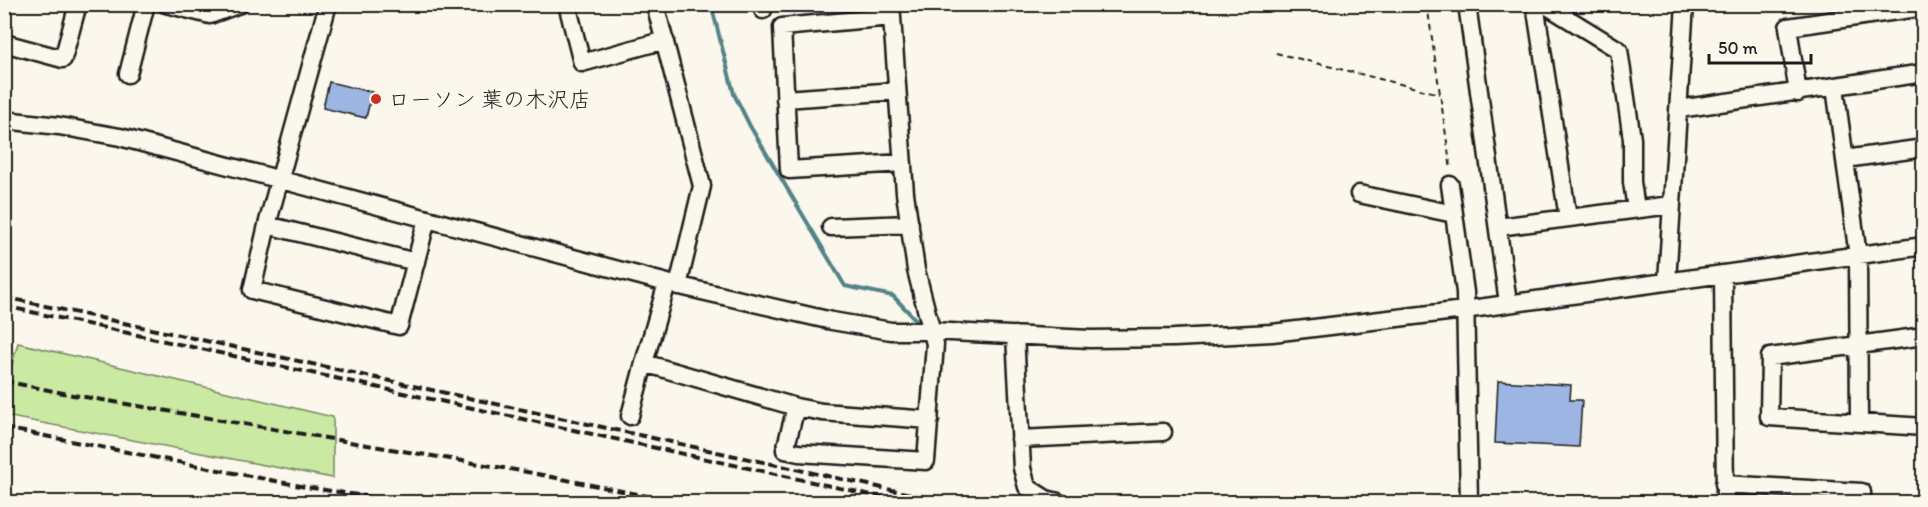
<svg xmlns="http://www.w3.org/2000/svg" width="1928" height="507" font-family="Itim,'Klee One',sans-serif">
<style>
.green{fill:#cae9a2;stroke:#73825f;stroke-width:1.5}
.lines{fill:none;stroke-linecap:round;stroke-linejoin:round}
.stream{stroke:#528387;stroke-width:4}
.building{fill:#9cb5e2;stroke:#1c1c1c;stroke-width:1.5}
.minor-casing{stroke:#1c1c1c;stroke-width:21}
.path{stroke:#1c1c1c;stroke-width:2;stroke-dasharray:6 4.5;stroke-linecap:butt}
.minor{stroke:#fbf7ec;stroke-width:16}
.rail{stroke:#1c1c1c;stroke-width:4;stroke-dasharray:9 4.5;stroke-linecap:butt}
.poi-dot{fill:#c8321e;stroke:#fbf7ec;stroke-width:2}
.labels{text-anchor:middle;stroke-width:4.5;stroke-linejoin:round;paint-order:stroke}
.poi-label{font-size:22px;fill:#1c1c1c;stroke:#fbf7ec;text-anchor:start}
</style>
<rect width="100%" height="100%" fill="#fbf7ec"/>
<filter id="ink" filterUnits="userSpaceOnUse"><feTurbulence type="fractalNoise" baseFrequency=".0167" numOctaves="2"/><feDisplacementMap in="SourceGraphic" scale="12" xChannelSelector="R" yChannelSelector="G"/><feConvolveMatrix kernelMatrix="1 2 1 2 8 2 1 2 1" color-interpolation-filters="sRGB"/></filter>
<g filter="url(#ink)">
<path class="green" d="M18,343L333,417V478L5,416V389Z"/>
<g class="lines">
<path class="stream" d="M711,4L734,94L750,126L845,286L893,296L918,322"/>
</g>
<path class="building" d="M329,82L372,92L366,118L323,108Z
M1498,381L1571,385L1570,400H1582L1579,447L1495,443Z"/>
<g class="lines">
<defs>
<path id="minor" d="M166,4L210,15L240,4
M328,4L267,225L252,290L399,326L427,219
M567,4L582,63L665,40
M655,4L702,186L678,286
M762,4L763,10
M1467,4L1508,303
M1535,4L1568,218
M1544,4L1619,50L1632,139V182L1636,209
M892,17L782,27L789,170L903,163
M4,43L63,59L78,4
M128,74L146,4
M1835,87L1858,256L1859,423
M1798,93L1788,27L1924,7
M785,99L897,91
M1679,109L1924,73
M4,120L59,126L120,137L667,283L832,321L891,331H931L1090,339L1174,338L1272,333L1464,310L1924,246
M1845,159L1924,148
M1450,185L1465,292L1469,502
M1359,194L1454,214
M267,225L416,262
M831,227L910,224
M1498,227L1671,205
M1723,275L1725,502
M1667,281L1685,4
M667,283L644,363L796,407L822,412L930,420
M1015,335L1022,468L1027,487L1046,499L1058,502
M1924,336L1770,357L1769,417L1924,427
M796,407L785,450L799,453L926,461L935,344L916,270L905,193L891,4
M630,416L644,363
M1020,439L1163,432
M1724,484L1862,492V502"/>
</defs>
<use href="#minor" class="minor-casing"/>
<path class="path" d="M1427,4L1451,170
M1276,53L1440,94"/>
<use href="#minor" class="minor"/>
<path class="rail" d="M4,297L947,502
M4,306L904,502
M4,381L73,395L527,472L677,502
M4,428L306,487L402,502"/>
</g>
</g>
<circle class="poi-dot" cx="376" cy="99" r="6"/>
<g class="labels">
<g class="poi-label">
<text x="388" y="107">ローソン 葉の木沢店</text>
</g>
</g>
<rect width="1928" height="507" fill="none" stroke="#fbf7ec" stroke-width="24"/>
<rect x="12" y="12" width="1904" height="483" fill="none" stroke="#1c1c1c" stroke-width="2" filter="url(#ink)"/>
<path d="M1709 54v9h102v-9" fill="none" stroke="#1c1c1c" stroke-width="3"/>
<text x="1718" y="54" font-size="18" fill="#1c1c1c" stroke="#fbf7ec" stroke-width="4.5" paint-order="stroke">50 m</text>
</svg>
